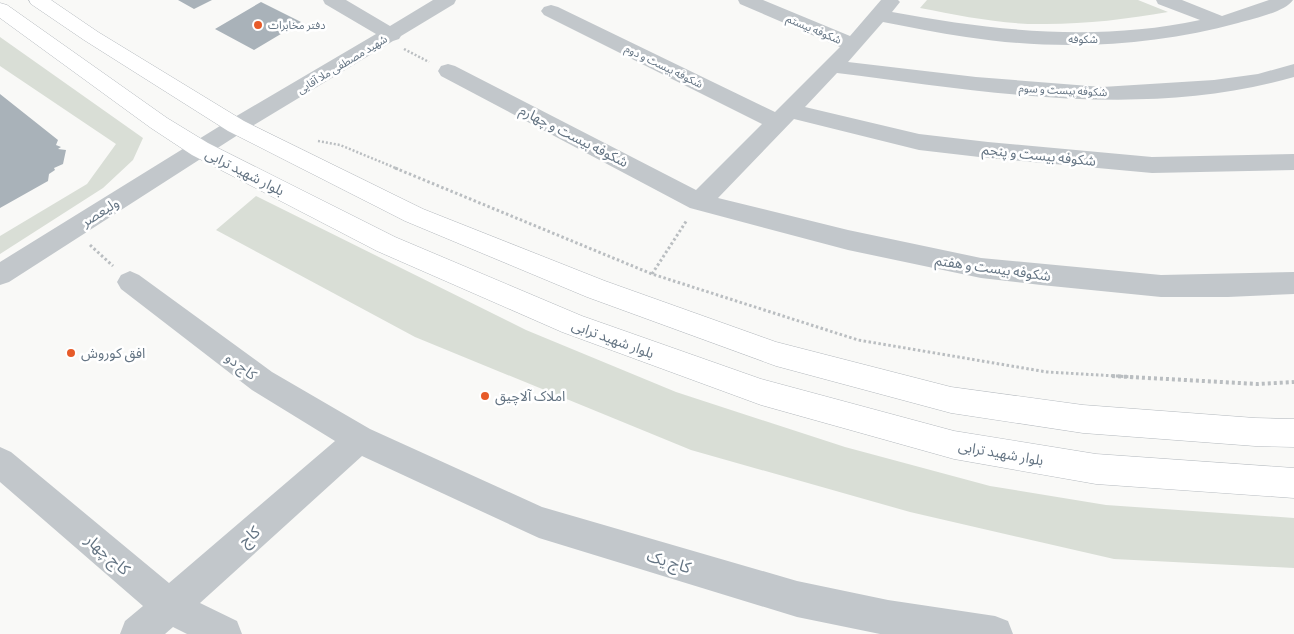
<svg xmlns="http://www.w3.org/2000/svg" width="1294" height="634" font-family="'Source Sans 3','Noto Sans Arabic',sans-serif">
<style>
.green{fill:#d9ded6}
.building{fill:#a9b2b9}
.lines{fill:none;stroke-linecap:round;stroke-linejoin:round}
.major-casing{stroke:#b4b9be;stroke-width:1}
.path-far2{stroke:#babec1;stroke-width:2.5;stroke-dasharray:2 2;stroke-linecap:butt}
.path-far1{stroke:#babec1;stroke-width:3;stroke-dasharray:2.5 2.5;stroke-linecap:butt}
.path{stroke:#babec1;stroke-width:4;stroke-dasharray:3 3;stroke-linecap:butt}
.minor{fill:#c2c7cb;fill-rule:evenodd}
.major{fill:#fff;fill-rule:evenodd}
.poi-dot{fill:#e75b29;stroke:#fff;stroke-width:2}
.labels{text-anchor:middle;stroke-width:5;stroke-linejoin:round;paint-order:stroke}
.far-poi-label{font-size:11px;fill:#647483;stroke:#fff;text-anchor:start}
.far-street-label{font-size:11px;fill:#647483;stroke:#fff}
.street-label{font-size:14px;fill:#647483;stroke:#fff}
.poi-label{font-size:14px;fill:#647483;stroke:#fff;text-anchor:start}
.near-street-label{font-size:16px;fill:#647483;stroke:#fff}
</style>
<rect width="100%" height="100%" fill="#f9f9f7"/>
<path class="green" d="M927,0H1138L1168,12C1128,19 1087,24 1046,24C1004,25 962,16 920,8Z
M0,37L143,138L133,160L103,188L0,254V236L87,184L116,144L0,66Z
M256,196L526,330L676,392L845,447L990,486L1106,505L1294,518V568L1114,559L910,512L691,450L415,337L216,230Z"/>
<path class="building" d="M178,0H212L194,9Z
M261,2L301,22L254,50L215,29Z
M0,94L58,140L56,145L61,147L58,149L66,150L63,164L54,168L55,170L49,174L48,181L0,208Z"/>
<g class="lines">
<defs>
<path id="major" d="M29,0H51L98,32L244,121L423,209L605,281L776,342L951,387L1083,405L1255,418L1294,419V447L1255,446L1083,433L951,413L776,366L587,297L405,221L228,131L84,40L31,4Z
M0,3L7,5L167,118L208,143L395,237L582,316L761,379L954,431L1096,454L1294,468V498L1096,484L954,459L761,405L562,332L377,251L192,155L151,128L0,18Z"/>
</defs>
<use href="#major" class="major-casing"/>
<path class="path-far2" d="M404,49L429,62
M318,141L340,145L398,169"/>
<path class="path-far1" d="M395,168L652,274L858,340L1047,372L1134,377
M90,245L113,266
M652,274L687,220"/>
<path class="path" d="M1112,376L1258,384L1294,382"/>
<path class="minor" d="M323,0H346L390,26L433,0H456L454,4L401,36L399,39L393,41L244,131L9,282L0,285V262L228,121L376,34L325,4Z
M738,0H763L850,36L881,0H898L900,2L892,12C994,31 1097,42 1200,20L1158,4L1156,0H1182L1222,16L1269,0H1293C1285,12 1253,19 1238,23C1150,47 1057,51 966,37C938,33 911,27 883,22L848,62L976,77L1102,87L1214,80L1258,74L1294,64V77C1145,120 988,92 837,73L805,107L919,134L988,142L1152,157L1294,154V170L1152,173L988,158L919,150L794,119L718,198L848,230L981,258L1161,275L1294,272V294L1228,297H1161L1041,285L981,278L848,250L690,208L441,76L438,71L441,66L448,64L455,66L696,190L762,124L544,15L541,11L544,7L551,5L558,7L775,112L840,47L740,4Z
M130,271L139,275L272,372L370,429L542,507L797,581L888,600L995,616L1008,621L1013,634H880L797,617L539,538L362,456L200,603L237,621L242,634H187L173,627L165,634H120L125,621L143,606L0,482V447L11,452L169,583L335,441L252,390L121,289L117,282L121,275Z"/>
<use href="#major" class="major"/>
</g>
<g class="poi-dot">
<circle cx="258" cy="25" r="5"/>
<circle cx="71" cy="353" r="5"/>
<circle cx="485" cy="396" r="5"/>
</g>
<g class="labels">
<g class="far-poi-label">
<text x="268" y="29">دفتر مخابرات</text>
</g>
<g class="far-street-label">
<text transform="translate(814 29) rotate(23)" y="4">شکوفه بیستم</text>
<text x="1083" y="43">شکوفه</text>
<text transform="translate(342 64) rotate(-31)" y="4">شهید مصطفی ملا آقایی</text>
<text transform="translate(664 66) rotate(26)" y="4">شکوفه بیست و دوم</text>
<text transform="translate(1063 90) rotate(3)" y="4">شکوفه بیست و سوم</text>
</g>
<g class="street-label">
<text transform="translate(574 136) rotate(27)" y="5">شکوفه بیست و چهارم</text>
<text transform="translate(1039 155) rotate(6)" y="5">شکوفه بیست و پنجم</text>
<text transform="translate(245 172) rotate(27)" y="5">بلوار شهید ترابی</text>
<text transform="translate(100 212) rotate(-32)" y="5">ولیعصر</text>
<text transform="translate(993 268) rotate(8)" y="5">شکوفه بیست و هفتم</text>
<text transform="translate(613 339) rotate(20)" y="5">بلوار شهید ترابی</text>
<text transform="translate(241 366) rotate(37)" y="5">کاج دو</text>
<text transform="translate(1001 453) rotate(10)" y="5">بلوار شهید ترابی</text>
</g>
<g class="poi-label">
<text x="81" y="358">افق کوروش</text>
<text x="495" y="401">املاک آلاچیق</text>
</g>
<g class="near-street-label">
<text transform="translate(249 536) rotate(-41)" y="6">کاج</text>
<text transform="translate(108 554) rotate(41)" y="6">کاج چهار</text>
<text transform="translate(669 561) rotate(17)" y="6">کاج یک</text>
</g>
</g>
</svg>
